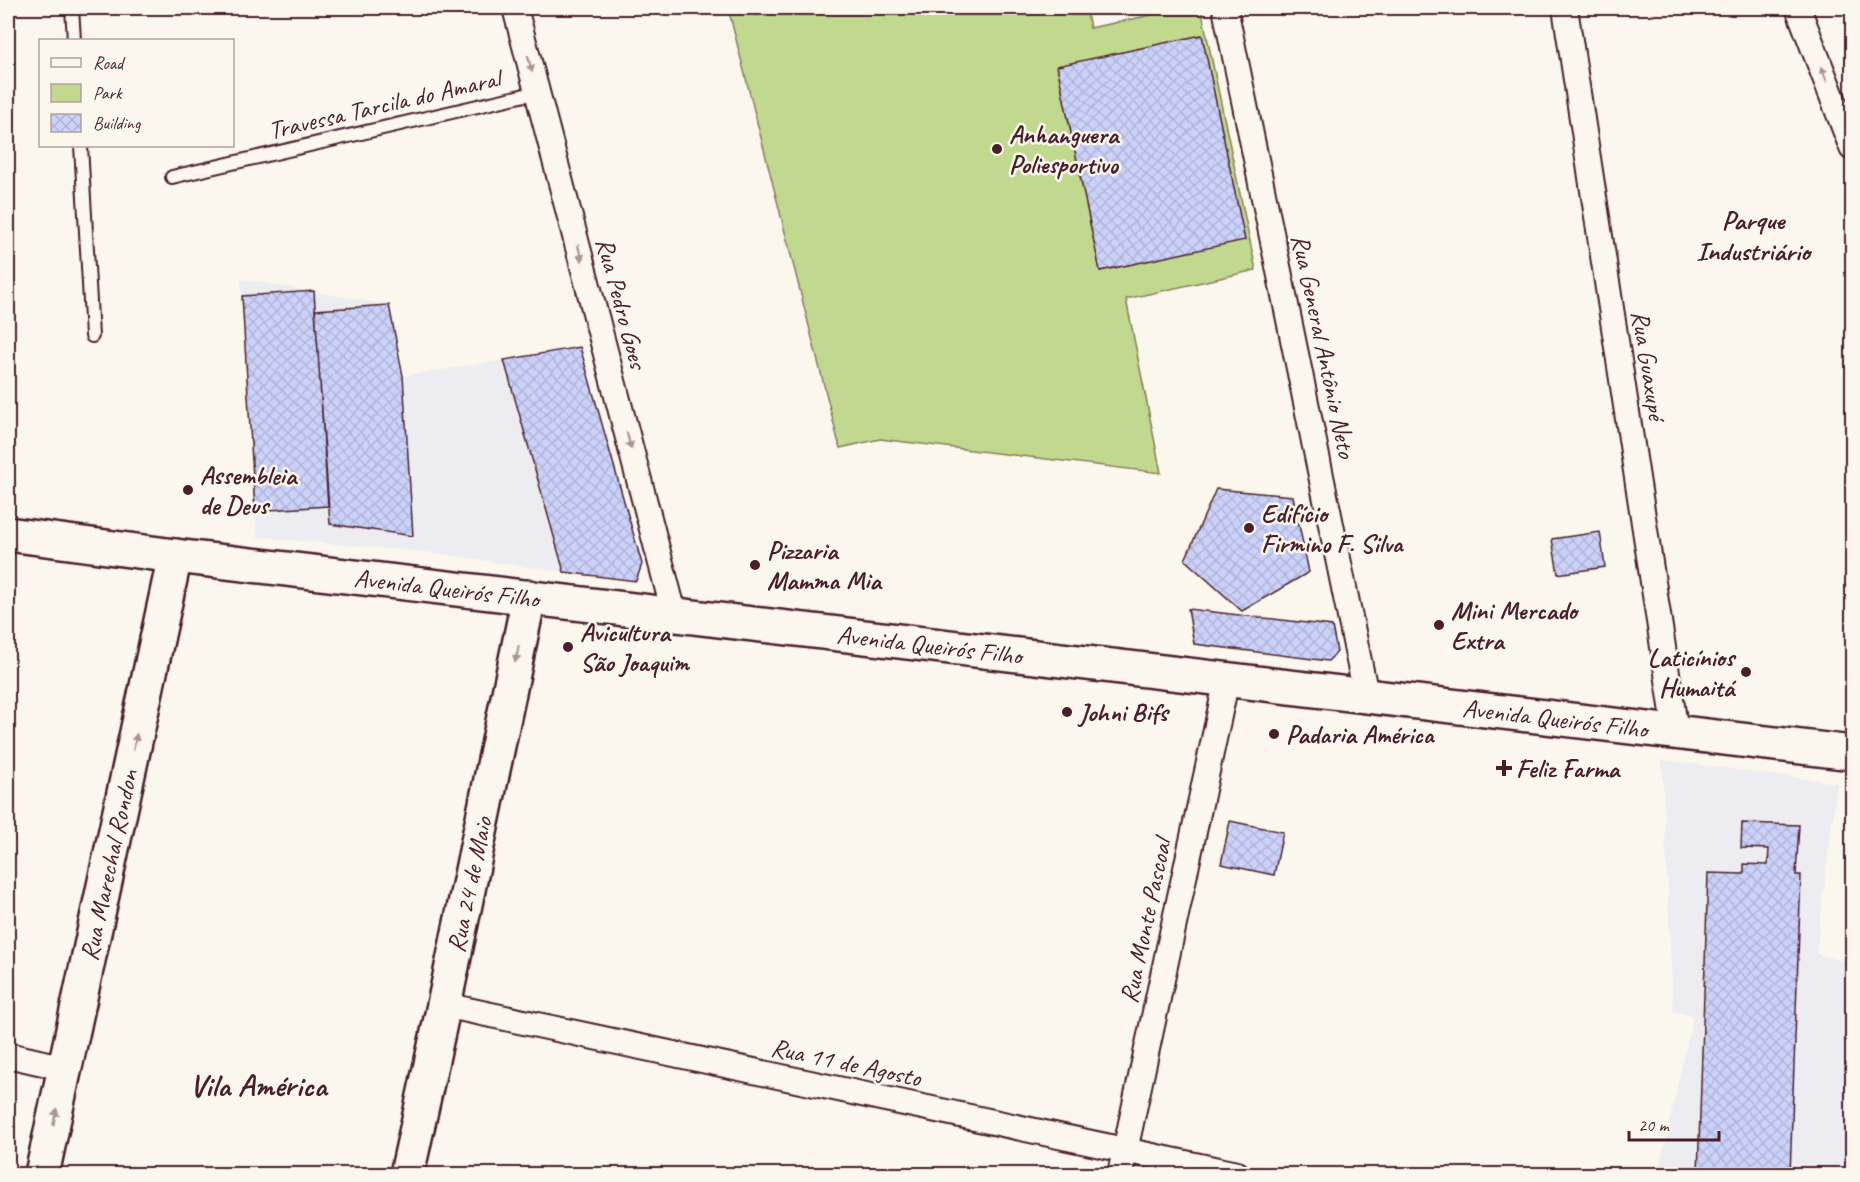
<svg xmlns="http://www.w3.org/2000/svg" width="1860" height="1182" font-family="Caveat,sans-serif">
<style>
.built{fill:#edecf0}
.green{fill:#c1d88f;stroke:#867c5d;stroke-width:1.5}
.building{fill:url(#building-cross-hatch);stroke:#4a1f2b;stroke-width:1.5}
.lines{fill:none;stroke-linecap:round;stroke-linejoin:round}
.lane-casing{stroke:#4a1f2b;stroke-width:16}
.street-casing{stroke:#4a1f2b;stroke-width:28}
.secondary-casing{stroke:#4a1f2b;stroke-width:38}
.lane{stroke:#fbf7ec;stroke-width:12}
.street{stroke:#fbf7ec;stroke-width:24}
.secondary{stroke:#fbf7ec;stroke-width:33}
.oneway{fill:#ab9695}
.poi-dot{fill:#4a1f2b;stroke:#fbf7ec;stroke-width:2}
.labels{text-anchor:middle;stroke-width:5;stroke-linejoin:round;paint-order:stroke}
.street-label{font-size:26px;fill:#4a1f2b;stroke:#fbf7ec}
.poi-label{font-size:26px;font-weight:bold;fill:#4a1f2b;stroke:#fbf7ec;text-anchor:start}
.neighbourhood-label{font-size:27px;font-weight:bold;fill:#4a1f2b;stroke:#fbf7ec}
.district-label{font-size:32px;font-weight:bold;fill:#4a1f2b;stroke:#fbf7ec}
</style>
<defs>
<pattern id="building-cross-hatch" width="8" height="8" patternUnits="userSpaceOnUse" patternTransform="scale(1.5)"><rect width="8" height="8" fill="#cbd2fa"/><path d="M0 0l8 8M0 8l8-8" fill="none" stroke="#b0b4d6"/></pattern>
</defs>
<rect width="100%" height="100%" fill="#fbf7ec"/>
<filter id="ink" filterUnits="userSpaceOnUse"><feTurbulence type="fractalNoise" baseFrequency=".0167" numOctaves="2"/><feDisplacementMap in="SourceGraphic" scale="12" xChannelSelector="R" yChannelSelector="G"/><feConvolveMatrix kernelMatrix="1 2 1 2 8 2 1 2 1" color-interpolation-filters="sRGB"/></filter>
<g filter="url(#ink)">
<path class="built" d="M241,279L389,305L403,376L504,360L564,572L424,552L257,537Z
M1662,760L1837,783L1816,954L1852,963V1174H1658L1693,1016L1673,1011Z"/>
<path class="green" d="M728,8H1086L1090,28L1184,8H1201L1256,270L1126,299L1161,473L880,439L840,448Z"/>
<path class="building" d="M753,8H786L755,15Z
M1202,35L1245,240L1100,271L1057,66Z
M314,291L328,506L255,511L242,296Z
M389,305L403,376L413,536L330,524L315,310Z
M580,347L642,564L636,581L564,572L504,360Z
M1216,489L1293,496L1309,572L1242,611L1185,560Z
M1600,532L1605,567L1558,574L1552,539Z
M1188,609L1332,626L1337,652L1328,661L1194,644Z
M1230,821L1283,832L1274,875L1221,864Z
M1742,823L1799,825L1796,875H1801L1790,1174H1698L1708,873L1744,874V864L1768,865L1769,849L1741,848Z"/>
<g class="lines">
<defs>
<path id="lane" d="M72,8L74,40
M81,146L92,336
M172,177L538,92"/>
<path id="street" d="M515,8L674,613
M1225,8L1366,695
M1565,8L1676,732
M1798,8L1852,148
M444,1005L1237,1174
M8,1055L65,1068
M1120,1174L1227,679"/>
<g id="secondary">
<path id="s1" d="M8,534L175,556L1852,753"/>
<path id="s2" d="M42,1174L175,556"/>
<path id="s3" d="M407,1174L444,1005L529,597"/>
</g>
</defs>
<use href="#lane" class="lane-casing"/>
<use href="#street" class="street-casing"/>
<use href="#secondary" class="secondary-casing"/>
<use href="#lane" class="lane"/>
<use href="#street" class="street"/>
<use href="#secondary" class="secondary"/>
</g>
<defs><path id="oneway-solid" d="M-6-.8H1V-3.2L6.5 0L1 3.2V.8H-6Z" transform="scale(1.5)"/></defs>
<g class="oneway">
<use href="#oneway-solid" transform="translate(530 64) rotate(75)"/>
<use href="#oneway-solid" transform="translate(1824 74) rotate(-111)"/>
<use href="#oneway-solid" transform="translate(580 253) rotate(75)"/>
<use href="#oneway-solid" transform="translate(629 441) rotate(75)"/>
<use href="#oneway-solid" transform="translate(517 654) rotate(102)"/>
<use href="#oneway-solid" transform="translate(135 742) rotate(-78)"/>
<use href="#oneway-solid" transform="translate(55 1117) rotate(-78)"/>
</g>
</g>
<g class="poi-dot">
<circle cx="997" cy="149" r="6"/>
<circle cx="188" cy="490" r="6"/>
<circle cx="1249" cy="528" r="6"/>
<circle cx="755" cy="565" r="6"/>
<circle cx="1439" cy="625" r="6"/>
<circle cx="568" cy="647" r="6"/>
<circle cx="1746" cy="672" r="6"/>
<circle cx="1067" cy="712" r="6"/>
<circle cx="1274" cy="734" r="6"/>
<path d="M1501 759h6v6h6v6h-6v6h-6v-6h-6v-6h6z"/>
</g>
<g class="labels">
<g class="street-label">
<text transform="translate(384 104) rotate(-13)" y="9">Travessa Tarcila do Amaral</text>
<text transform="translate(622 303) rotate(75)" y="9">Rua Pedro Goes</text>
<text transform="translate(1324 346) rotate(78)" y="9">Rua General Antônio Neto</text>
<text transform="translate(1649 365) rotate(81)" y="9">Rua Guaxupé</text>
<text dy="9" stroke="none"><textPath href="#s1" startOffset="442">Avenida Queirós Filho</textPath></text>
<text dy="9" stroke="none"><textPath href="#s1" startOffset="928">Avenida Queirós Filho</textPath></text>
<text dy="9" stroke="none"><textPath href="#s1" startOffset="1558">Avenida Queirós Filho</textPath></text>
<text dy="9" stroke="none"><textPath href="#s2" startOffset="316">Rua Marechal Rondon</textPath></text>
<text dy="9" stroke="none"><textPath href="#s3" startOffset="296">Rua 24 de Maio</textPath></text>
<text transform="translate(1145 921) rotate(-78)" y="9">Rua Monte Pascoal</text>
<text transform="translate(846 1062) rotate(12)" y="9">Rua 11 de Agosto</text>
</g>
<g class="poi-label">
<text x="1009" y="143">Anhanguera<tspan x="1009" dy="30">Poliesportivo</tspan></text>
<text x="200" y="484">Assembleia<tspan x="200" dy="30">de Deus</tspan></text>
<text x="1261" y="522">Edifício<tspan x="1261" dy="30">Firmino F. Silva</tspan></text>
<text x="767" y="559">Pizzaria<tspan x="767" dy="30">Mamma Mia</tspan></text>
<text x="1451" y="619">Mini Mercado<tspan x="1451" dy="30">Extra</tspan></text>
<text x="580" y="641">Avicultura<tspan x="580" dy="30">São Joaquim</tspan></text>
<text x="1734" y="666" text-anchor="end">Laticínios<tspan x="1734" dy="30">Humaitá</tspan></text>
<text x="1079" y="721">Johni Bifs</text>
<text x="1286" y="743">Padaria América</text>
<text x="1516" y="777">Feliz Farma</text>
</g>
<g class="neighbourhood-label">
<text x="1753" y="229">Parque<tspan x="1753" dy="31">Industriário</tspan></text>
</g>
<g class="district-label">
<text x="258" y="1096">Vila América</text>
</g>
</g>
<rect width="1860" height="1182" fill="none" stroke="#fbf7ec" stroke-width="30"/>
<rect x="15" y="15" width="1830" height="1152" fill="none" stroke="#4a1f2b" stroke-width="2" filter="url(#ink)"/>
<rect x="39" y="39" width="195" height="108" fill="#fbf7ec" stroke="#b4a19f" stroke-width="1.5"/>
<rect x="51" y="58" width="30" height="9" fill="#fbf7ec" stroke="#b4a19f" stroke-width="1.5"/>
<text x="93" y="69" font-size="18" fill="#4a1f2b">Road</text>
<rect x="51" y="84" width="30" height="18" fill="#c1d88f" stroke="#b4a19f" stroke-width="1.5"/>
<text x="93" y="99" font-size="18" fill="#4a1f2b">Park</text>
<rect x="51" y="114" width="30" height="18" fill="url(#building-cross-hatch)" stroke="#b4a19f" stroke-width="1.5"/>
<text x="93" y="129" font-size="18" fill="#4a1f2b">Building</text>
<path d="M1629 1131v9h90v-9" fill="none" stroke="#4a1f2b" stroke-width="3"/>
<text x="1638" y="1131" font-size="18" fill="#4a1f2b" stroke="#fbf7ec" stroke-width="4.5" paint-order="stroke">20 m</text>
</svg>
